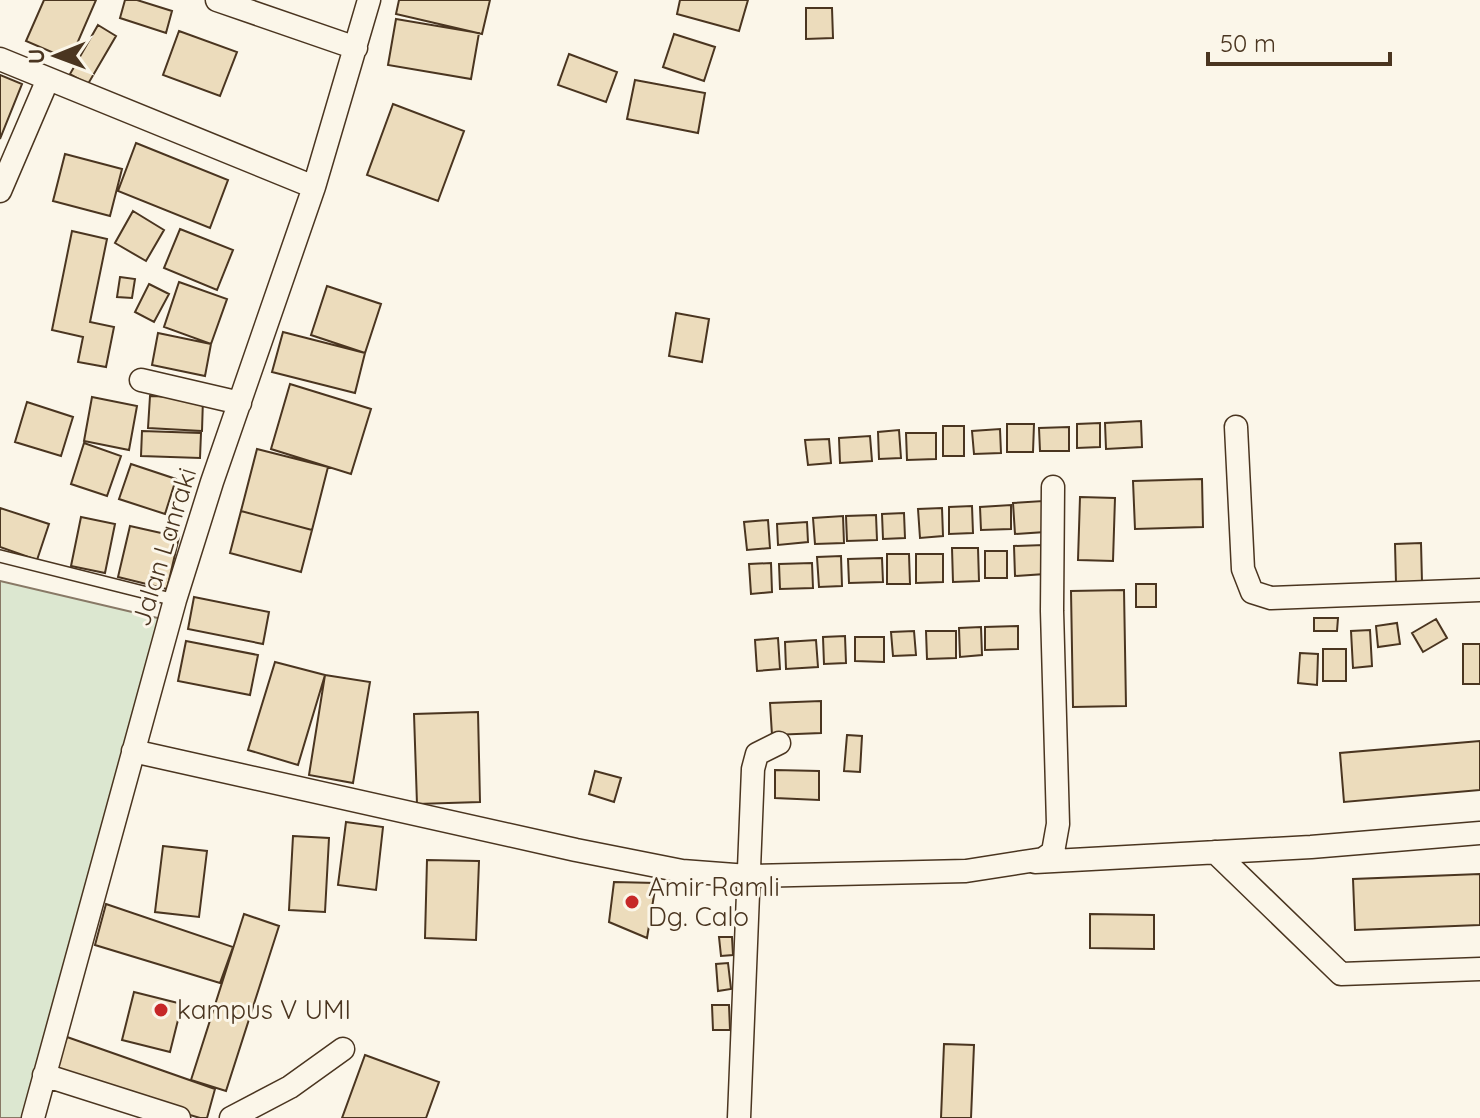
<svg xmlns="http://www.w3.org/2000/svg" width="1480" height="1118" font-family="Quicksand,sans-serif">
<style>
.green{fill:#dce7d0;stroke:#887966;stroke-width:2}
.building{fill:#ecdcbc;stroke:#4a3520;stroke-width:2}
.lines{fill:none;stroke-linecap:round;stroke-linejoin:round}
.service-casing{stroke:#4a3520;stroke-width:14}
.minor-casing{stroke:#4a3520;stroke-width:25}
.service{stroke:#fbf6e9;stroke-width:11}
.minor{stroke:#fbf6e9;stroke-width:22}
.poi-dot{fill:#c62828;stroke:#fbf6e9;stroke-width:3}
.labels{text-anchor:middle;stroke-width:6;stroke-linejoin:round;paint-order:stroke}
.street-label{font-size:26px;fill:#4a3520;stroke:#fbf6e9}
.poi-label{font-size:26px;fill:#4a3520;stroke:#fbf6e9;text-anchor:start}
</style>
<rect width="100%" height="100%" fill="#fbf6e9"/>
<path class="green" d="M0,581L179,623L29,1118H0Z"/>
<path class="building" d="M44,0H96L70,60L26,41Z
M125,0H137L172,11L166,33L120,18Z
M399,0H490L482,34L396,14Z
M680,0H748L739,31L677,14Z
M806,8H832L833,38L806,39Z
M396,19L479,33L471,79L388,65Z
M98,25L116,36L88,84L70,74Z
M179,31L237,52L220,96L163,75Z
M674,34L715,47L704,81L663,67Z
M569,54L617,72L606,102L558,85Z
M0,75L22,84L0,139Z
M635,80L705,93L698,133L627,119Z
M393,104L464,131L438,201L367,175Z
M136,143L228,180L210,228L118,191Z
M65,154L122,169L110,216L53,201Z
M133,211L164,230L146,261L115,243Z
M180,229L233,250L217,290L164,268Z
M72,231L107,239L90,322L114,327L106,367L78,362L83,337L52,330Z
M120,277L135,279L132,298L117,297Z
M179,282L227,299L211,344L164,327Z
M149,284L169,294L154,322L135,312Z
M327,286L381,304L365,353L311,335Z
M676,313L709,319L702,362L669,356Z
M283,332L365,353L355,393L272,372Z
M158,333L211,344L205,376L152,365Z
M290,384L371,409L351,474L271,449Z
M150,396L203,398L202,431L148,428Z
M92,397L137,406L129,450L84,441Z
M27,402L73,417L61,456L15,442Z
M1141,421L1142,447L1106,449L1105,423Z
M1100,423V447L1077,448V424Z
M1007,424H1034L1033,452H1007Z
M943,426H964V456H943Z
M1069,427V451H1040L1039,428Z
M1000,429L1001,453L974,454L972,431Z
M899,430L901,458L879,459L878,432Z
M142,431L201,433L200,458L141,456Z
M906,433H936V459L907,460Z
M870,436L872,461L840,463L839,438Z
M829,439L831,463L808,465L805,440Z
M84,443L121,456L107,496L71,484Z
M257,449L328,467L312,530L241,511Z
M131,464L176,479L165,514L119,499Z
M1202,479L1203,527L1135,529L1133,481Z
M1080,497L1115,498L1113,561L1078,560Z
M1043,501L1045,532L1015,534L1013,503Z
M1011,505V529L981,530L980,507Z
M972,506L973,533L949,534V507Z
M0,508L49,524L37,560L0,547Z
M942,508L943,536L920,538L918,509Z
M241,511L312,530L301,572L230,553Z
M904,513L905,538L883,539L882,514Z
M876,515L877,540L847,541L846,516Z
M843,516L844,543L815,544L813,518Z
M81,517L115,524L105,573L71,566Z
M768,520L770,548L747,550L744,522Z
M807,522L808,542L778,545L777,524Z
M130,526L179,537L167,589L118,577Z
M1421,543L1422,582L1396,583L1395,544Z
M1044,545L1045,574L1015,576L1014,546Z
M952,548H978L979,581L953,582Z
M985,551H1007V578H985Z
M887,554H909L910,584H887Z
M916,554H943V582L916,583Z
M841,556L842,586L819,587L817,557Z
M882,558L883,582L849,583L848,559Z
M771,563L772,592L751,594L749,564Z
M812,563L813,588L780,589L779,564Z
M1136,584H1156V607H1136Z
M1124,590L1126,706L1073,707L1071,591Z
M194,597L269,612L263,644L188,629Z
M1314,618H1338L1337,631H1314Z
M1436,619L1447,638L1423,652L1412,633Z
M1397,623L1400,644L1378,647L1376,626Z
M1018,626V649L985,650V627Z
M981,627L982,655L960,657L959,628Z
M1370,630L1372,666L1353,668L1351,631Z
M914,631L916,655L893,656L891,632Z
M926,631H956V658L927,659Z
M845,636L846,663L824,664L823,637Z
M855,637H884V662L855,661Z
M778,638L780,669L757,671L755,640Z
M816,640L818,667L786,669L785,642Z
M186,641L258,655L250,695L178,681Z
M1463,644H1480V684H1463Z
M1323,649H1346V681H1323Z
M1300,653L1318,654L1317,685L1298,683Z
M275,662L325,675L298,765L248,750Z
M325,675L370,682L353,783L309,775Z
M821,701V733L772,735L770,703Z
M478,712L480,802L417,804L414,714Z
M847,735L862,736L860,772L844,771Z
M1480,741V790L1344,802L1340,753Z
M775,770L819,771V800L775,798Z
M595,771L621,778L614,802L589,794Z
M346,822L383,827L376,890L338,885Z
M293,836L329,838L325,912L289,910Z
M163,846L207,851L199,917L155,912Z
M427,860L479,861L476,940L425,938Z
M1480,874V925L1355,930L1353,879Z
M614,882L656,883L647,938L609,922Z
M106,904L233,947L220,983L95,945Z
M244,914L279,926L226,1091L191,1080Z
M1090,914L1154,915V949L1090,948Z
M719,937H732L733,955L721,956Z
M728,963L731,989L718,991L716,964Z
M134,992L182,1004L170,1052L122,1040Z
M712,1005H729L730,1030H713Z
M67,1037L215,1089L207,1118H200L50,1073L55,1071Z
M944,1044L974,1045L971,1118H941Z
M365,1055L439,1082L426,1118H342Z"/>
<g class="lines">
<defs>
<path id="service" d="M0,556L175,600"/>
<path id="minor" d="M217,0L356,48
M0,59L314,187
M0,191L48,79
M141,380L240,403
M1236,427L1243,569L1252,592L1271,598L1480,590
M133,751L576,850L682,871L748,876L966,871L1043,859L1053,852L1058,824L1052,611L1053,487
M1215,852L1341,974L1480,969
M1035,862L1311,847L1480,833
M44,1075L179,1118
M33,1118L175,600L212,482L314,187L369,0
M231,1118L290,1087L343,1049
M739,1118L753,769L757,754L779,743"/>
</defs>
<use href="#service" class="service-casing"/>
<use href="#minor" class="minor-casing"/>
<use href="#service" class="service"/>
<use href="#minor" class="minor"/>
</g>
<g class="poi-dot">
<circle cx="632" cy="902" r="8"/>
<circle cx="161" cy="1010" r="8"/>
</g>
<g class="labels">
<g class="street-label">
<text transform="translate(164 547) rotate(-73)" y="9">Jalan Lanraki</text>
</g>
<g class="poi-label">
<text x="648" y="896">Amir Ramli<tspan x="648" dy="30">Dg. Calo</tspan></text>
<text x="177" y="1019">kampus V UMI</text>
</g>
</g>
<g transform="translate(56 56) rotate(269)" stroke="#fbf6e9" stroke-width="6" paint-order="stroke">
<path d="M0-6L14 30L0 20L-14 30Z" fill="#4a3520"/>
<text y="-12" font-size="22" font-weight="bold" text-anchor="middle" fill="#4a3520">U</text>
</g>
<path d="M1208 52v12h182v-12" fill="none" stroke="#4a3520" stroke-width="4"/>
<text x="1220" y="52" font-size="24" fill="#4a3520" stroke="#fbf6e9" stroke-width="6" paint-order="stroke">50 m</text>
</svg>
